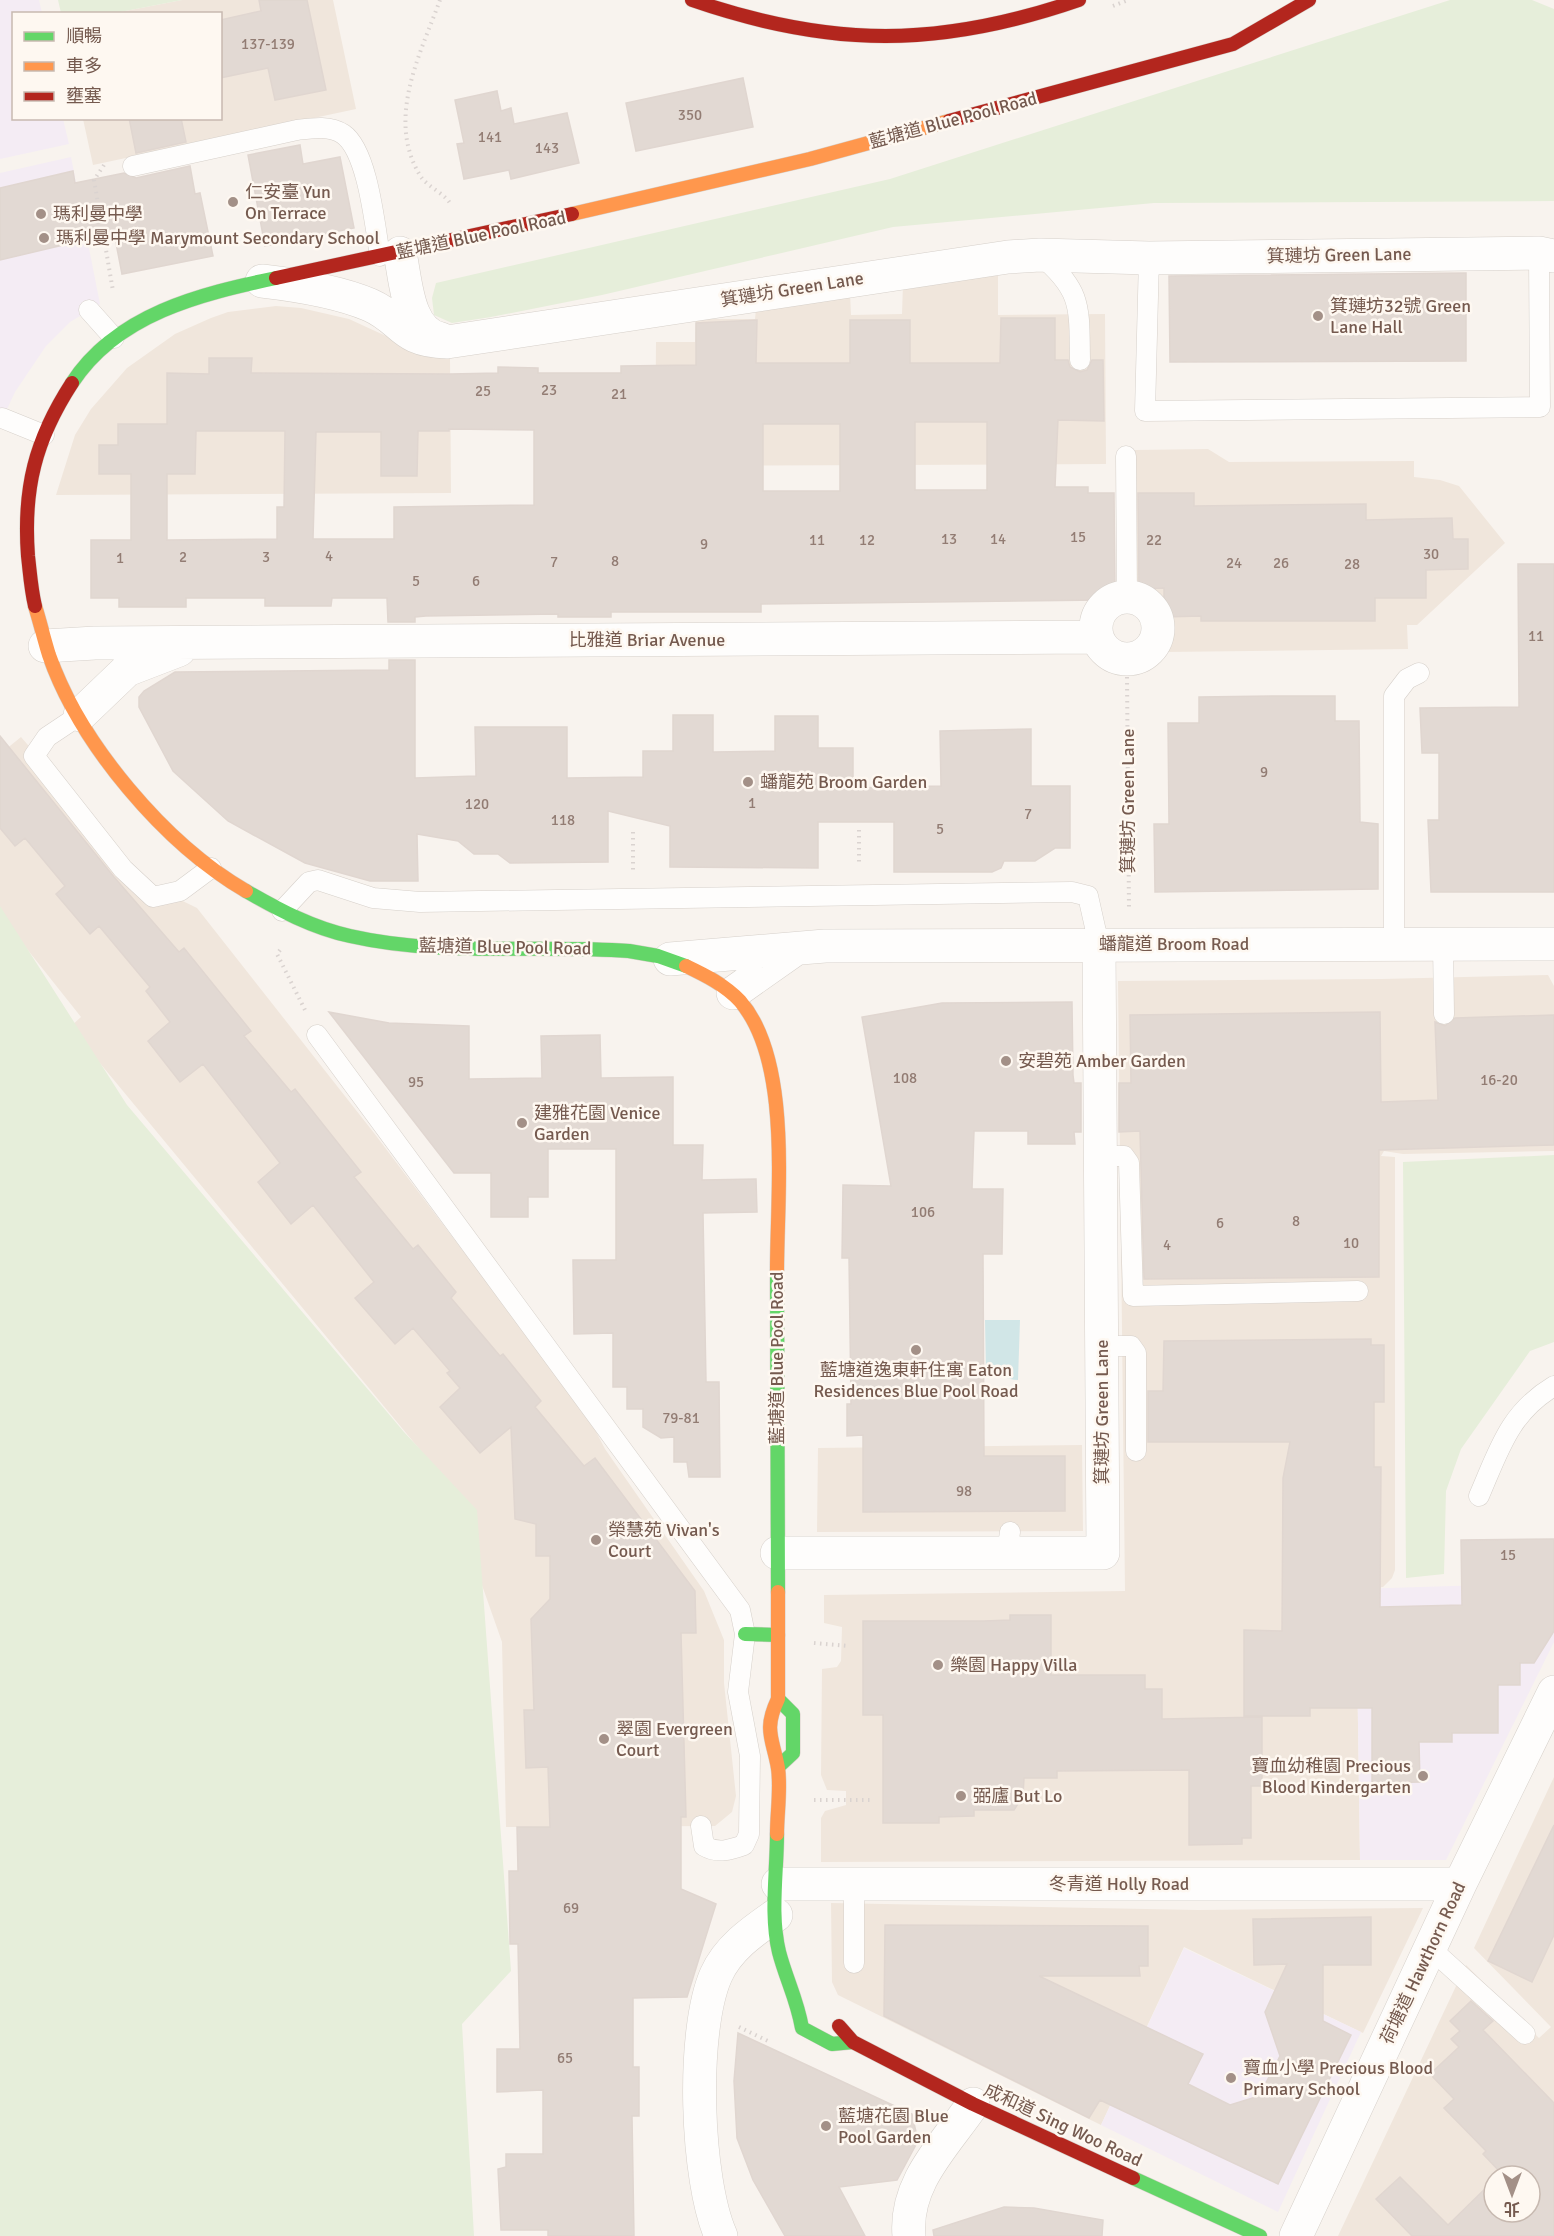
<svg xmlns="http://www.w3.org/2000/svg" width="1554" height="2236" font-family="Signika,'Noto Sans TC',sans-serif">
<style>
.residential{fill:#f0e6dc}
.education{fill:#f4ecf4}
.green{fill:#e6eeda}
.water{fill:#d1e6e7}
.building{fill:#e2d9d3;stroke:#e0d6d0;stroke-width:1.5;fill-rule:evenodd}
.lines{fill:none;stroke-linecap:round;stroke-linejoin:round}
.lane-casing{stroke:#d6d0ca;stroke-width:21}
.street-casing{stroke:#d6d0ca;stroke-width:34}
.fast-casing{stroke:#d7d0ca;stroke-width:15}
.slow-casing{stroke:#d7d0ca;stroke-width:15}
.jam-casing{stroke:#d7d0ca;stroke-width:15}
.path{stroke:#dad3d0;stroke-width:4;stroke-dasharray:1.5 4.5;stroke-linecap:butt}
.lane{stroke:#fefdfc;stroke-width:20}
.street{stroke:#fefdfc;stroke-width:33}
.fast{stroke:#63d668;stroke-width:14}
.slow{stroke:#ff974d;stroke-width:14}
.jam{stroke:#b3261e;stroke-width:14}
.poi-dot{fill:#a39087;stroke:#fef8f1;stroke-width:2}
.labels{text-anchor:middle;stroke-width:5;stroke-linejoin:round;paint-order:stroke}
.number-label{font-size:15px;fill:#927c73}
.street-label{font-size:18px;fill:#755a4f;stroke:#fef8f1}
.poi-label{font-size:18px;fill:#755a4f;stroke:#fef8f1;text-anchor:start}
</style>
<rect width="100%" height="100%" fill="#f8f3ee"/>
<path class="residential" d="M182,0H333L356,109L93,165L83,119L220,118V14L115,13Z
M998,271V315L1105,314L1106,464L655,466L656,342H695L696,319H755L756,309L850,292L851,315L902,314L903,284Z
M276,306L301,308L349,319L399,342L450,358L451,493L56,495L75,435L91,409L127,368L175,334L211,318L228,312Z
M1208,449L1229,462L1414,461V477L1440,480L1459,486L1505,543L1417,625H1407L1408,649L1165,652L1166,629L1161,613L1154,601L1136,591L1135,450Z
M21,737L148,884L197,908L374,1133L589,1418L605,1449L704,1591L724,1640V1683L736,1796L732,1812L715,1826L506,1827L502,1642L445,1480L70,1027L81,1017L0,915V754Z
M1548,975L1554,986V1151L1403,1154L1384,1151L1381,1156L1395,1157V1570L1392,1578L1383,1587L1356,1590L1360,1860L821,1862V1818L825,1811L846,1805V1791L827,1790L821,1775L822,1669L837,1667L841,1661L842,1627L824,1623V1595L1125,1591L1118,981L1382,979Z
M1082,1445L1083,1531L817,1532L818,1448Z
M1554,1777V2179L1494,2176V2212L1551,2236H1338L1466,1965L1539,2038L1551,2027L1474,1948Z
M831,1903L1198,1910L1423,1908L1363,2033L1184,1947L1101,2125L838,1995L832,1982Z"/>
<path class="education" d="M0,0H39L42,13L14,14V118L63,119L69,144L0,159Z
M71,157L100,304L70,322L46,346L15,392L0,424V173Z
M1554,1583V1642L1446,1860H1360L1356,1589Z
M1184,1948L1361,2032L1278,2212L1101,2125Z"/>
<path class="green" d="M58,0H182L115,13H61Z
M1450,0H1532L1554,9V201L1154,203L893,227L602,295L491,317L452,323L434,315L432,298L436,283L890,179Z
M0,906L127,1105L404,1432L477,1510L511,1971L462,2024L474,2236H0Z
M1554,1155V1342L1530,1351L1461,1449L1446,1491L1444,1574L1406,1578L1403,1162Z"/>
<path class="water" d="M985,1320H1020L1018,1380C1006,1380 999,1372 986,1372Z"/>
<path class="building" d="M259,0H307L326,90L275,100L268,68L220,78V20L261,11Z
M743,78L753,127L636,151L626,103Z
M497,91L501,111L511,108L514,124L567,113L579,163L511,179L509,170L464,179L457,144L464,143L455,100Z
M129,118H181L186,142L136,153Z
M300,145L303,164L340,157L354,228L265,246L248,155Z
M190,166L195,194L200,193L213,256L122,274L114,233L0,260V188L73,171L75,183L124,173L136,178Z
M1466,273V361L1170,362L1169,276Z
M1001,318H1055V360H1068L1070,367L1080,372L1087,370L1092,360H1103L1104,421L1058,420L1055,487H1088V493H1114L1115,589L1102,590V600L761,604V612H611V617H558V614L426,616L415,617V622H388L387,598H332L331,606H265V598H186V607H119V598H91V540H131V474H99V445H118V424H167V373L209,374V358H252L251,373L450,374L498,373V367L538,368V373H621V366L696,365V323L757,320L756,363H850V320H910V363H1000ZM915,422H987V490H915ZM763,424H840V491H763ZM449,429L534,430V505L394,507V539H313L316,432H381V476H417L418,431H449ZM196,431H285L284,507H277V539L167,540V474H195Z
M1138,493H1194V506L1366,504V520L1452,518L1453,539H1468V569L1426,570V598H1375V621H1201V616L1164,617V588L1139,589Z
M1518,564H1554V892H1431L1428,820H1439V753H1422L1420,708L1519,707Z
M389,660H415V778L476,776L475,727H567V778L643,777V751H673V715H713V752L775,751V716H818V748H853V788L941,786L940,731L1031,729V786H1070V848H1055L1035,861H1004L1001,868L992,872H894V822H818V868L670,867V826L608,811V862L510,863L498,854H474L458,841L417,834L418,881H370L305,863L228,821L173,771L139,707V697L144,691L175,672L389,670Z
M1277,696H1335V721H1359L1360,822L1378,824V889L1155,892L1154,824H1169L1168,723H1199V697Z
M0,736L114,877L179,952L184,948L251,1031L244,1036L291,1092L295,1089L361,1172L354,1177L413,1249L418,1245L456,1292L451,1298L500,1356L503,1354L541,1401L535,1407L584,1466L595,1458L695,1591L696,1633H681L686,1817H681V1889L716,1904L687,1997L633,1998V2067H639V2116H632L634,2236H548V2230H501L498,2169L506,2167V2154H543V2090L497,2092V2049H520L518,1944H510L509,1871H518L517,1827H550L548,1767L526,1768L524,1710H534L531,1619L550,1599V1556H536V1524L515,1519L511,1427L480,1453L440,1407L460,1388L447,1373L450,1371L413,1328L395,1344L355,1298L374,1282L313,1205L291,1224L258,1182L280,1163L203,1064L180,1082L148,1041L170,1022L146,991L150,987L99,926L90,934L56,894L65,886L25,838L15,846L0,828Z
M1072,1002L1073,1075L1074,1083H1081V1132H1074L1075,1144H1028V1131H974L972,1189H1003L1002,1254H983L984,1456H1065V1511L863,1512V1435L847,1436V1404H851L849,1258H842L843,1185L891,1186L862,1017L942,1003Z
M329,1012L389,1023L469,1026V1079L542,1078L541,1036L600,1035L601,1078L673,1077V1145H703L702,1180L756,1179L757,1212L703,1213L706,1382H719L720,1477H689L687,1462H674V1437L661,1438L643,1427V1409H627V1387H613V1333L574,1334L573,1260H616V1149H548V1197H528V1217H491V1173H454Z
M1380,1012L1381,1102L1438,1100L1435,1022L1445,1026L1455,1018L1554,1015V1145L1379,1150V1277L1144,1279L1140,1131L1119,1132V1083H1131L1130,1015Z
M1371,1339V1345H1384V1402H1374V1467H1381L1380,1607L1462,1605L1461,1540L1554,1539V1631L1534,1663H1520V1685H1498V1733H1452V1742H1419L1420,1782L1372,1783V1708H1310V1716H1244V1630L1282,1631L1283,1478L1290,1442H1148V1391H1163L1164,1341Z
M1010,1615H1051V1675H1145V1689H1162V1719L1262,1717V1786H1251V1838H1242V1844L1189,1845V1770L1057,1771V1778H1024L1023,1796L1014,1810H974V1816L939,1817V1823H883V1715H863V1621H984L1010,1620Z
M1554,1825V1935L1532,1982L1488,1961Z
M1371,1917V1965H1323V2021L1351,2035L1278,2184L1100,2100L1089,2118L884,2016L885,1925L1148,1926V1966H1139L1140,1976H1039L1203,2054L1188,2084L1230,2105L1259,2096L1280,2056L1265,2012L1287,1964L1254,1965L1253,1919Z
M1471,2001L1493,2021L1483,2030L1554,2103V2236H1412L1376,2199L1400,2177L1448,2225L1494,2180V2212H1530V2176H1498L1501,2173L1483,2154L1486,2151L1444,2108L1454,2099L1430,2074L1459,2047L1451,2039L1460,2031L1450,2021Z
M738,2033L912,2114L918,2141L897,2180L839,2187L865,2236H785L753,2180L737,2138L734,2081Z
M1004,2207L1034,2208L1103,2220L1102,2236H934L933,2230Z"/>
<g class="lines">
<defs>
<path id="lane" d="M133,166L297,130C312,128 330,125 343,134C368,151 375,227 380,256
M1040,255C1083,291 1079,308 1080,360
M1149,258L1145,411L1540,407L1539,253
M89,310L114,338
M2,418L44,435
M1126,456L1127,597
M80,715L47,737L34,756L123,869L153,897L180,891L211,868
M282,911L309,882L318,880L373,898L420,902L1072,892L1088,896L1099,945
M1394,943V696L1407,679L1419,673
M1443,943L1444,1014
M317,1035L740,1610L745,1634L738,1692L750,1756L749,1834L744,1845C730,1850 718,1854 704,1846L701,1826
M1100,1156H1124L1129,1163L1133,1296L1358,1291
M1101,1346H1131L1136,1353V1451
M1479,1496C1499,1450 1509,1413 1554,1386
M1007,1553L1010,1532
M854,1884V1963
M1430,1948L1525,2034"/>
<path id="street" d="M400,253C406,281 407,332 441,339
M262,281C297,285 337,291 370,305C404,320 400,341 447,342L1008,257L1040,255L1149,258L1539,253L1554,256
M1096 628a31 31 0 1 1 62 0a31 31 0 1 1-62 0Z
M45,646L95,643L1097,637
M80,715L127,670L179,650
M670,959L825,946L1554,944
M733,993L794,950
M777,1553H1103L1099,945
M778,1884H1460
M721,2236C696,2180 691,2032 716,1975C728,1948 753,1931 776,1915
M909,2236C904,2183 945,2145 973,2104
M1296,2236L1460,1884L1554,1692"/>
<path id="fast" d="M72,383C117,314 200,294 276,278
M246,891C279,910 313,928 350,936C442,957 536,944 629,951L658,956L686,966
M777,1271L778,1592
M745,1634L778,1635
M778,1699L793,1714V1753L778,1767
M777,1834C777,1872 770,1915 779,1952C786,1979 797,1999 802,2028L832,2044L853,2042
M1133,2178L1260,2236"/>
<path id="slow" d="M572,214L810,159L949,121
M35,606C40,622 44,639 49,655C80,744 165,844 246,891
M686,966C705,975 725,985 740,1001C792,1061 777,1194 777,1271
M777,1834C777,1813 781,1789 778,1768C773,1739 763,1730 778,1699V1592"/>
<path id="jam" d="M692,0C831,48 940,48 1079,0
M949,121L1233,44L1309,0
M276,278L572,214
M35,606C31,589 30,573 28,556C23,489 35,440 72,383
M839,2026L853,2042L973,2104L1133,2178"/>
</defs>
<use href="#lane" class="lane-casing"/>
<use href="#street" class="street-casing"/>
<use href="#fast" class="fast-casing"/>
<use href="#slow" class="slow-casing"/>
<use href="#jam" class="jam-casing"/>
<path class="path" d="M440,0C420,55 385,120 421,177C429,188 446,194 451,205
M1113,6L1128,0
M104,165L94,180L113,291
M1127,677L1129,910
M859,830V866
M633,832V872
M280,950L277,954L305,1010
M814,1643L849,1646
M814,1800H870
M739,2027L770,2042"/>
<use href="#lane" class="lane"/>
<use href="#street" class="street"/>
<use href="#fast" class="fast"/>
<use href="#slow" class="slow"/>
<use href="#jam" class="jam"/>
</g>
<g class="poi-dot">
<circle cx="233" cy="202" r="6"/>
<circle cx="41" cy="214" r="6"/>
<circle cx="44" cy="238" r="6"/>
<circle cx="1318" cy="316" r="6"/>
<circle cx="748" cy="782" r="6"/>
<circle cx="1006" cy="1061" r="6"/>
<circle cx="522" cy="1123" r="6"/>
<circle cx="916" cy="1350" r="6"/>
<circle cx="596" cy="1540" r="6"/>
<circle cx="938" cy="1665" r="6"/>
<circle cx="604" cy="1739" r="6"/>
<circle cx="1423" cy="1776" r="6"/>
<circle cx="961" cy="1796" r="6"/>
<circle cx="1231" cy="2078" r="6"/>
<circle cx="826" cy="2126" r="6"/>
</g>
<g class="labels">
<g class="number-label">
<text x="268" y="49">137-139</text>
<text x="690" y="120">350</text>
<text x="490" y="142">141</text>
<text x="547" y="153">143</text>
<text x="549" y="395">23</text>
<text x="483" y="396">25</text>
<text x="619" y="399">21</text>
<text x="1078" y="542">15</text>
<text x="949" y="544">13</text>
<text x="998" y="544">14</text>
<text x="817" y="545">11</text>
<text x="867" y="545">12</text>
<text x="1154" y="545">22</text>
<text x="704" y="549">9</text>
<text x="1431" y="559">30</text>
<text x="329" y="561">4</text>
<text x="183" y="562">2</text>
<text x="266" y="562">3</text>
<text x="120" y="563">1</text>
<text x="615" y="566">8</text>
<text x="554" y="567">7</text>
<text x="1234" y="568">24</text>
<text x="1281" y="568">26</text>
<text x="1352" y="569">28</text>
<text x="416" y="586">5</text>
<text x="476" y="586">6</text>
<text x="1536" y="641">11</text>
<text x="1264" y="777">9</text>
<text x="752" y="808">1</text>
<text x="477" y="809">120</text>
<text x="1028" y="819">7</text>
<text x="563" y="825">118</text>
<text x="940" y="834">5</text>
<text x="905" y="1083">108</text>
<text x="1499" y="1085">16-20</text>
<text x="416" y="1087">95</text>
<text x="923" y="1217">106</text>
<text x="1296" y="1226">8</text>
<text x="1220" y="1228">6</text>
<text x="1351" y="1248">10</text>
<text x="1167" y="1250">4</text>
<text x="681" y="1423">79-81</text>
<text x="964" y="1496">98</text>
<text x="1508" y="1560">15</text>
<text x="571" y="1913">69</text>
<text x="565" y="2063">65</text>
</g>
<g class="street-label">
<text transform="translate(953 120) rotate(-15)" y="6">藍塘道 Blue Pool Road</text>
<text transform="translate(481 235) rotate(-12)" y="6">藍塘道 Blue Pool Road</text>
<text transform="translate(1339 255) rotate(-1)" y="6">箕璉坊 Green Lane</text>
<text transform="translate(792 289) rotate(-9)" y="6">箕璉坊 Green Lane</text>
<text x="647" y="646">比雅道 Briar Avenue</text>
<text transform="translate(1128 801) rotate(-90)" y="6">箕璉坊 Green Lane</text>
<text x="1174" y="950">蟠龍道 Broom Road</text>
<text transform="translate(505 947) rotate(1)" y="6">藍塘道 Blue Pool Road</text>
<text transform="translate(777 1358) rotate(-90)" y="6">藍塘道 Blue Pool Road</text>
<text transform="translate(1102 1412) rotate(-90)" y="6">箕璉坊 Green Lane</text>
<text x="1119" y="1890">冬青道 Holly Road</text>
<text transform="translate(1423 1963) rotate(-65)" y="6">荷塘道 Hawthorn Road</text>
<text transform="translate(1063 2125) rotate(25)" y="6">成和道 Sing Woo Road</text>
</g>
<g class="poi-label">
<text x="245" y="198">仁安臺 Yun<tspan x="245" dy="21">On Terrace</tspan></text>
<text x="53" y="220">瑪利曼中學</text>
<text x="56" y="244">瑪利曼中學 Marymount Secondary School</text>
<text x="1330" y="312">箕璉坊32號 Green<tspan x="1330" dy="21">Lane Hall</tspan></text>
<text x="760" y="788">蟠龍苑 Broom Garden</text>
<text x="1018" y="1067">安碧苑 Amber Garden</text>
<text x="534" y="1119">建雅花園 Venice<tspan x="534" dy="21">Garden</tspan></text>
<text x="916" y="1376" text-anchor="middle">藍塘道逸東軒住寓 Eaton<tspan x="916" dy="21">Residences Blue Pool Road</tspan></text>
<text x="608" y="1536">榮慧苑 Vivan's<tspan x="608" dy="21">Court</tspan></text>
<text x="950" y="1671">樂園 Happy Villa</text>
<text x="616" y="1735">翠園 Evergreen<tspan x="616" dy="21">Court</tspan></text>
<text x="1411" y="1772" text-anchor="end">寶血幼稚園 Precious<tspan x="1411" dy="21">Blood Kindergarten</tspan></text>
<text x="973" y="1802">弼廬 But Lo</text>
<text x="1243" y="2074">寶血小學 Precious Blood<tspan x="1243" dy="21">Primary School</tspan></text>
<text x="838" y="2122">藍塘花園 Blue<tspan x="838" dy="21">Pool Garden</tspan></text>
</g>
</g>
<rect x="12" y="12" width="210" height="108" fill="#fef8f1" stroke="#c7b9b0" stroke-width="1.5"/>
<rect x="24" y="32" width="30" height="9" fill="#63d668" stroke="#c7b9b0" stroke-width="1.5"/>
<text x="66" y="42" font-size="18" fill="#755a4f">順暢</text>
<rect x="24" y="62" width="30" height="9" fill="#ff974d" stroke="#c7b9b0" stroke-width="1.5"/>
<text x="66" y="72" font-size="18" fill="#755a4f">車多</text>
<rect x="24" y="92" width="30" height="9" fill="#b3261e" stroke="#c7b9b0" stroke-width="1.5"/>
<text x="66" y="102" font-size="18" fill="#755a4f">壅塞</text>
<g transform="translate(1512 2194) rotate(180)"><circle r="28" fill="#fef8f1" stroke="#c7b9b0" stroke-width="1.5"/>
<path d="M0-4.5L10 22L0 15L-10 22Z" fill="#a39087"/>
<text y="-9" font-size="16" font-weight="bold" text-anchor="middle" fill="#755a4f">北</text>
</g>
</svg>
